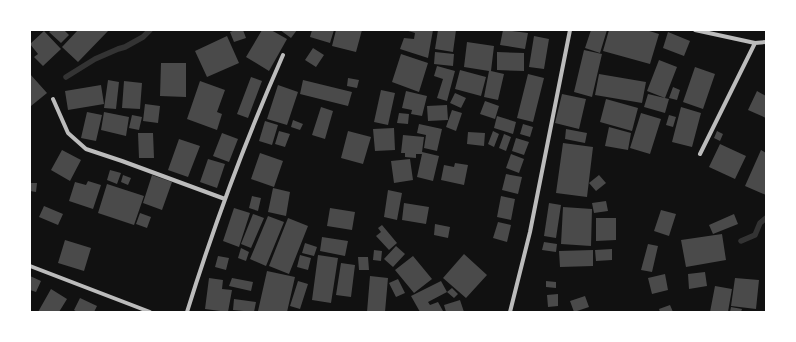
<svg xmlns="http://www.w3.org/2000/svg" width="796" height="342" font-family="'Open Sans',sans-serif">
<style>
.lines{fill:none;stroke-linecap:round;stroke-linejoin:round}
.stream{stroke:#333;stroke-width:5.5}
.building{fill:#4a4a4a}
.minor{stroke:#bcbcbc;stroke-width:4}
</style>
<rect width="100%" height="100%" fill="#111"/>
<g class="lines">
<path class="stream" d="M66,77L95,59L118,49L125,47L143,37L150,30
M741,241L755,235L760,223L766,218"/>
</g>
<path class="building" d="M52,30H64L69,35L61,43L49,32Z
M78,30H109L78,62L62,47Z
M235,30H243L246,38L234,42L230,32Z
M262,30H271L287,39L269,71L246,57Z
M280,30H297L291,38Z
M312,30H334L330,43L310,37Z
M336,30H362L356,52L332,46Z
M405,30H433L428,58L400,49L404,38L414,39L415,33Z
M438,30H456L453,52L435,49Z
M503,30L528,33L525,49L500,45Z
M591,30H607L600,53L585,48Z
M609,30H646L659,34L650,64L603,51Z
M44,31L61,49L43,66L34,57L38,54L30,44Z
M668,32L690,41L684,56L663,48Z
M227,36L239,63L207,77L195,51Z
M534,36L549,39L544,69L529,67Z
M467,42L494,46L491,71L504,74L498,100L484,97L489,71L464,67Z
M313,48L324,55L316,67L305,60Z
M584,50L602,54L592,97L574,92Z
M435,52L454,54L453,66L434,64Z
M497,52L524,53V71L497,70Z
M401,54L428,63L419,92L392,82Z
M659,60L677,67L665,98L647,91Z
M161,63H186V97L160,96Z
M437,66L455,71L447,101L437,98L443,79L434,76Z
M695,67L715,74L703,109L683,102Z
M460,70L486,77L481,96L455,89Z
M30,74L47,93L31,106L30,105Z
M528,74L544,78L533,122L517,118Z
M599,74L646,82L642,103L595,95Z
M251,77L262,81L248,118L237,114Z
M348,78L359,80L357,88L347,86Z
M108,80L119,82L116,109L104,108Z
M303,80L352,92L348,106L300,94Z
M124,81L142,83L140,109L122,108Z
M200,81L225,90L217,112L222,114L217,130L187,119Z
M101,85L104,104L68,110L65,91Z
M278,85L298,92L287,125L267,119Z
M673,87L680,90L677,100L669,98Z
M381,90L395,93L388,125L374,122Z
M406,91L427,96L422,116L411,114L412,110L402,108Z
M757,91L766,96V118L748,110Z
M455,93L466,98L461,108L450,103Z
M562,94L586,99L579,129L555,123Z
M648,94L669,99L665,113L644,107Z
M606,99L638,108L632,131L600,122Z
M485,101L499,106L495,119L480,114Z
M145,104L160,106L158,123L143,121Z
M447,105L448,120L428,121L427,106Z
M321,107L333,111L325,139L312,135Z
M681,107L701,113L692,147L672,142Z
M452,110L462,113L456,131L446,127Z
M87,112L102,115L96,141L81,138Z
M104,112L129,117L126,136L101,130Z
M399,113L409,114L408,124L397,123Z
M641,113L661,119L650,154L630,148Z
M132,115L142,117L139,130L129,128Z
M669,115L676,117L673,127L666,125Z
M497,116L516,122L513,134L494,128Z
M293,120L303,124L300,130L291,127Z
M265,121L278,125L272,145L259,141Z
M419,124L442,129L437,151L424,148L426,135L417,133Z
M523,124L533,127L530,137L520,134Z
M609,127L631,133L628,150L605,146Z
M394,128L395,150L375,151L373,129Z
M566,129L587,133L585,143L565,139Z
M279,131L290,134L285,147L275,144Z
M348,131L371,137L363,164L341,158Z
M493,131L499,134L494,147L488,144Z
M717,131L723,134L720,141L714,138Z
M468,132L485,133L484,146L467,144Z
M138,133H153L154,158H139Z
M222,133L238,139L229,162L213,156Z
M504,134L511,137L506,151L499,148Z
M403,135L424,137L422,152L439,156L433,181L417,177L422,154H416V158L405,157V153H401Z
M516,138L529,142L524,155L512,151Z
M179,139L200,146L188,177L168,170Z
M563,143L593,147L587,197L556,193Z
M720,144L746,156L735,179L709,167Z
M62,150L81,160L70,181L51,170Z
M761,150L766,153V195L745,186Z
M260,153L283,161L274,187L251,179Z
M511,154L524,159L519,173L506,168Z
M208,159L225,164L217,188L200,182Z
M410,159L413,180L394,183L391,161Z
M455,163L468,165L464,185L441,180L444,165L454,167Z
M110,170L121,173L117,184L107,180Z
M506,174L522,177L518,194L502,190Z
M123,175L131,178L128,185L121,182Z
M152,175L172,182L162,210L143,203Z
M599,175L606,183L596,191L589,183Z
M88,181L101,185L93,209L69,201L75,182L86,185Z
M30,183H37L36,192L30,191Z
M107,184L144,196L134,225L98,213Z
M273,188L290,192L286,216L268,212Z
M388,190L402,193L397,220L384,217Z
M252,196L261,198L258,211L249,208Z
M501,196L515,199L511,220L497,217Z
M606,201L608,211L594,213L592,203Z
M404,203L429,207L426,224L402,220Z
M549,203L561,205L556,238L544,236Z
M44,206L63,214L58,225L39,217Z
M563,207L592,209L591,246L561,244Z
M234,208L250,213L239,247L223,241Z
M330,208L355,212L352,230L327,226Z
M661,210L676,214L669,236L654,231Z
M140,213L151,217L147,228L136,224Z
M253,214L264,218L251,248L241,244Z
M734,214L738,224L713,234L709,225Z
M268,216L284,222L266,266L250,259Z
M288,218L308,226L289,274L269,266Z
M596,218H616V240L596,241Z
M498,222L511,225L507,242L493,238Z
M435,224L450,227L448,238L434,235Z
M382,225L397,243L389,250L376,236L381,232L378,228Z
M722,234L726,260L686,267L681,240Z
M322,237L348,241L345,256L320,251Z
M65,240L91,248L84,271L58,263Z
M544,242L557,244L556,252L542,250Z
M305,243L317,247L314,256L302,253Z
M648,244L658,246L652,272L641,270Z
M396,246L405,254L393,267L384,259Z
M241,248L249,252L246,261L238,258Z
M612,249V260L596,261L595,250Z
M374,250L382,251L381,261L373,260Z
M593,250V266L560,267L559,251Z
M464,254L487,275L466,298L443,278Z
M300,255L311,258L308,270L297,267Z
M318,255L338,258L331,303L312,300Z
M218,256L229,258L226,270L215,267Z
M413,256L432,279L414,293L395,270Z
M358,257H368L369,270H359Z
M341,263L355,265L351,297L336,295Z
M267,271L295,277L287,312L258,311Z
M705,272L707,286L689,289L688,274Z
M665,274L668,290L652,294L648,278Z
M30,276L41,281L36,292L30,290Z
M370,276L388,278L385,312H367Z
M209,278L223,280L222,289L232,290L228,312L205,309Z
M232,278L253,282L251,291L229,286Z
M735,278L759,280L756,309L731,306Z
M398,279L405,293L396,297L389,283Z
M298,281L308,284L300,309L290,306Z
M441,281L447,292L428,302L430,305L438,302L443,311L440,312H420L411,296Z
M546,281L556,282V288L546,287Z
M715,286L732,289L729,306H728H729L728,312H710Z
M452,288L458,294L454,298L447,292Z
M51,289L67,299L59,312H38Z
M558,294V306L548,307L547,295Z
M585,296L589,307L574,312L570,301Z
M80,298L97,306L94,312H77L74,310Z
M234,299L256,302L254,312L233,310Z
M460,300L464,312H446L444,305Z
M670,305L673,312H660L659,309Z
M731,307L742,309L741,312H730Z"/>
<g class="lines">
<path class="minor" d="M695,30L755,43L766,42
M53,99L68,133L86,149L122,161L225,199
M700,154L755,43
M30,266L150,312
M187,312C214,225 246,139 283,55
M510,312L530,232L570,30"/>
</g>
<rect width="796" height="342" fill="none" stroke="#ffffff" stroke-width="62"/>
</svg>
